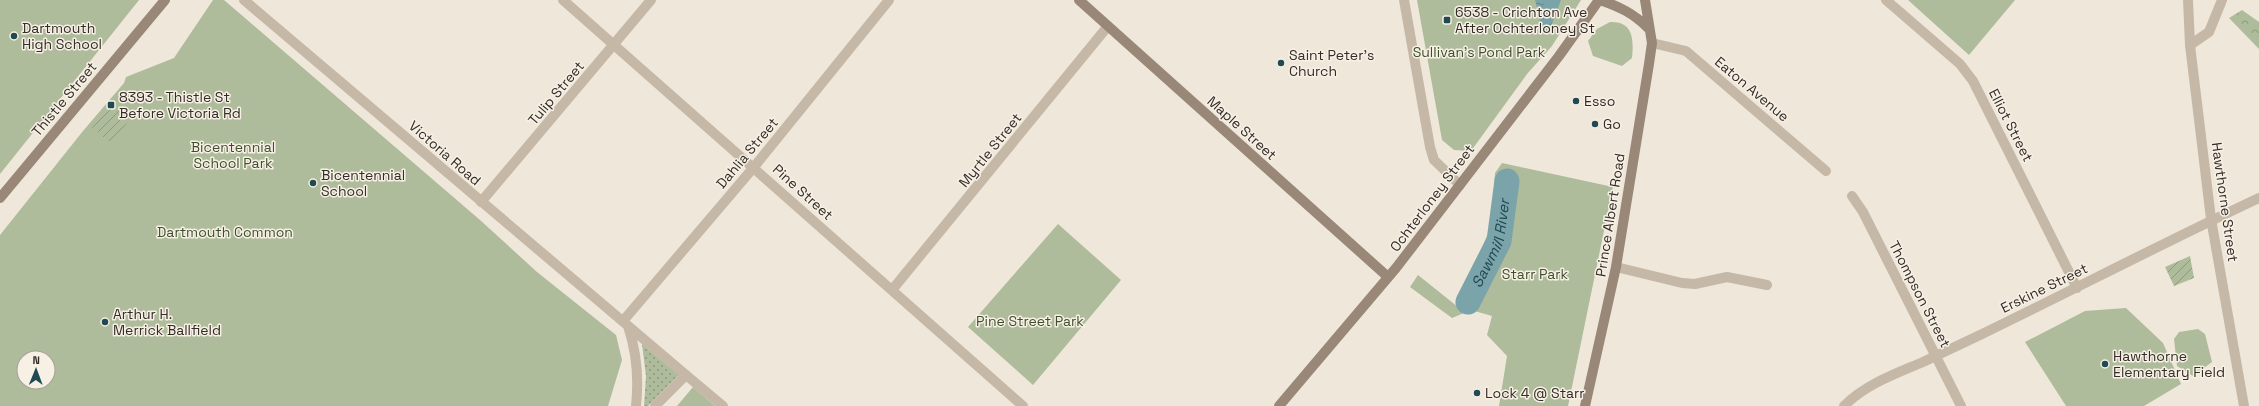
<svg xmlns="http://www.w3.org/2000/svg" width="2259" height="406" font-family="'Space Grotesk',sans-serif">
<style>
.grass{fill:url(#grass-dots)}
.forest{fill:url(#forest-crowns)}
.park{fill:#aebc9b;fill-rule:evenodd}
.garden{fill:url(#garden-furrows)}
.water{fill:url(#water-ripples)}
.lines{fill:none;stroke-linecap:round;stroke-linejoin:round}
.river{stroke:#7ba4aa;stroke-width:25}
.minor{stroke:#c6b8a7;stroke-width:10}
.tertiary{stroke:#c6b8a7;stroke-width:10}
.secondary{stroke:#998778;stroke-width:10}
.poi-dot{fill:#204951;stroke:#f7f0e5;stroke-width:1.5}
.labels{text-anchor:middle;stroke-width:3;stroke-linejoin:round;paint-order:stroke}
.poi-label{font-size:14px;fill:#332c27;stroke:#f7f0e5;text-anchor:start}
.park-label{font-size:14px;fill:#3f4f2d;stroke:#f7f0e5}
.street-label{font-size:14px;fill:#332c27;stroke:#f7f0e5}
.water-label{font-size:15px;font-style:italic;fill:#204951;stroke:#f7f0e5}
</style>
<defs>
<pattern id="grass-dots" width="8" height="8" patternUnits="userSpaceOnUse"><rect width="8" height="8" fill="#aebc9b"/><path d="M2 2h.1M6 6h.1" fill="none" stroke="#8e997e" stroke-width="1.8" stroke-linecap="round"/></pattern>
<pattern id="forest-crowns" width="20" height="18" patternUnits="userSpaceOnUse"><rect width="20" height="18" fill="#aebc9b"/><path d="M2 6a3 3 0 1 1 6 0M12 15a3 3 0 1 1 6 0" fill="none" stroke="#8e997e"/></pattern>
<pattern id="garden-furrows" width="10" height="10" patternUnits="userSpaceOnUse"><rect width="10" height="10" fill="#aebc9b"/><path d="M-1 1l2-2M0 10L10 0M9 11l2-2" fill="none" stroke="#8e997e"/></pattern>
<pattern id="water-ripples" width="26" height="14" patternUnits="userSpaceOnUse"><rect width="26" height="14" fill="#7ba4aa"/><path d="M2 4q2-2 4 0t4 0M15 11q2-2 4 0t4 0" fill="none" stroke="#65868a"/></pattern>
</defs>
<rect width="100%" height="100%" fill="#efe7da"/>
<path class="grass" d="M642,344L679,375L648,406H644L646,376Z"/>
<path class="forest" d="M2242,10L2259,22V49L2229,18Z"/>
<path class="park" d="M0,0H139L0,174Z
M213,0H224L480,220L537,272L616,335L622,360L608,406H0V235L83,131L124,83L126,77L174,58ZM24,358H48V382H24Z
M1417,0H1581L1552,46L1527,74L1471,151L1454,150L1442,140Z
M1908,0H2015L1969,55Z
M1610,22C1633,21 1634,39 1632,58L1622,66L1593,56L1588,41L1597,29Z
M1502,163L1613,187L1568,406H1499L1507,356L1487,335L1492,316L1471,310L1452,318L1410,287L1418,275L1458,307L1491,226L1495,173Z
M1058,224L1121,280L1033,385L968,327Z
M2126,308L2163,343L2181,384L2144,406H2066L2025,342L2085,311Z
M2198,329L2205,334L2212,362L2193,376L2177,366L2174,339L2179,332Z
M693,387L715,406H677Z"/>
<path class="garden" d="M110,105L130,119L111,143L92,128Z
M2190,256L2194,278L2174,286L2165,267Z"/>
<path class="water" d="M1535,0H1561L1549,32L1538,29L1540,18Z"/>
<g class="lines">
<path class="river" id="s1" d="M1468,302L1499,241L1507,181"/>
<path class="minor" d="M563,0L1023,406
M1886,0L1960,64L1973,81L2077,288
M1652,43L1686,51L1826,171
M2190,45L2209,32L2222,0
M1852,196L1863,212L1961,406
M481,202L651,0
M1616,267L1682,283L1695,284L1727,277L1767,285
M892,290L1108,26
M623,321L754,167L889,0
M686,375L723,406
M1844,406C1866,384 1895,374 1923,362C1942,353 1961,344 1980,335C2073,290 2165,242 2259,198"/>
<path class="tertiary" d="M244,0L686,375L655,406
M1404,0L1430,147L1434,160L1460,185
M2188,0L2190,45L2211,219L2244,406
M628,326C637,353 639,378 636,406"/>
<path class="secondary" d="M1079,0L1388,277
M1600,0C1620,7 1633,13 1648,28
M0,198L165,0
M1279,406L1396,268L1559,56L1599,0
M1585,406L1616,267L1649,64L1652,43L1645,0"/>
</g>
<g class="poi-dot">
<rect x="1443" y="16" width="8" height="8" rx="2"/>
<circle cx="14" cy="36" r="4"/>
<circle cx="1281" cy="63" r="4"/>
<circle cx="1576" cy="101" r="4"/>
<rect x="107" y="101" width="8" height="8" rx="2"/>
<circle cx="1595" cy="124" r="4"/>
<circle cx="313" cy="183" r="4"/>
<circle cx="105" cy="322" r="4"/>
<circle cx="2105" cy="364" r="4"/>
<circle cx="1477" cy="393" r="4"/>
</g>
<g class="labels">
<g class="poi-label">
<text x="1455" y="17">6538 - Crichton Ave<tspan x="1455" dy="16">After Ochterloney St</tspan></text>
<text x="22" y="33">Dartmouth<tspan x="22" dy="16">High School</tspan></text>
<text x="1289" y="60">Saint Peter's<tspan x="1289" dy="16">Church</tspan></text>
<text x="119" y="102">8393 - Thistle St<tspan x="119" dy="16">Before Victoria Rd</tspan></text>
<text x="1584" y="106">Esso</text>
<text x="1603" y="129">Go</text>
<text x="321" y="180">Bicentennial<tspan x="321" dy="16">School</tspan></text>
<text x="113" y="319">Arthur H.<tspan x="113" dy="16">Merrick Ballfield</tspan></text>
<text x="2113" y="361">Hawthorne<tspan x="2113" dy="16">Elementary Field</tspan></text>
<text x="1485" y="398">Lock 4 @ Starr</text>
</g>
<g class="park-label">
<text x="1479" y="57">Sullivan's Pond Park</text>
<text x="233" y="152">Bicentennial<tspan x="233" dy="16">School Park</tspan></text>
<text x="225" y="237">Dartmouth Common</text>
<text x="1535" y="279">Starr Park</text>
<text x="1030" y="326">Pine Street Park</text>
</g>
<g class="street-label">
<text transform="translate(1752 89) rotate(40)" y="5">Eaton Avenue</text>
<text transform="translate(556 93) rotate(-50)" y="5">Tulip Street</text>
<text transform="translate(64 99) rotate(-50)" y="5">Thistle Street</text>
<text transform="translate(2011 125) rotate(63)" y="5">Elliot Street</text>
<text transform="translate(1242 128) rotate(42)" y="5">Maple Street</text>
<text transform="translate(990 150) rotate(-51)" y="5">Myrtle Street</text>
<text transform="translate(445 153) rotate(41)" y="5">Victoria Road</text>
<text transform="translate(747 153) rotate(-50)" y="5">Dahlia Street</text>
<text transform="translate(803 192) rotate(42)" y="5">Pine Street</text>
<text transform="translate(1432 198) rotate(-53)" y="5">Ochterloney Street</text>
<text transform="translate(2225 202) rotate(82)" y="5">Hawthorne Street</text>
<text transform="translate(1610 215) rotate(-81)" y="5">Prince Albert Road</text>
<text transform="translate(2044 288) rotate(-26)" y="5">Erskine Street</text>
<text transform="translate(1920 294) rotate(63)" y="5">Thompson Street</text>
</g>
<g class="water-label">
<text dy="5" stroke="none"><textPath href="#s1" startOffset="64">Sawmill River</textPath></text>
</g>
</g>
<g transform="translate(36 370) rotate(1)"><circle r="19" fill="#f7f0e5" stroke="#a9a299"/>
<path d="M0-3L7 15L0 10L-7 15Z" fill="#204951"/>
<text y="-6" font-size="11" font-weight="bold" text-anchor="middle" fill="#332c27">N</text>
</g>
</svg>
